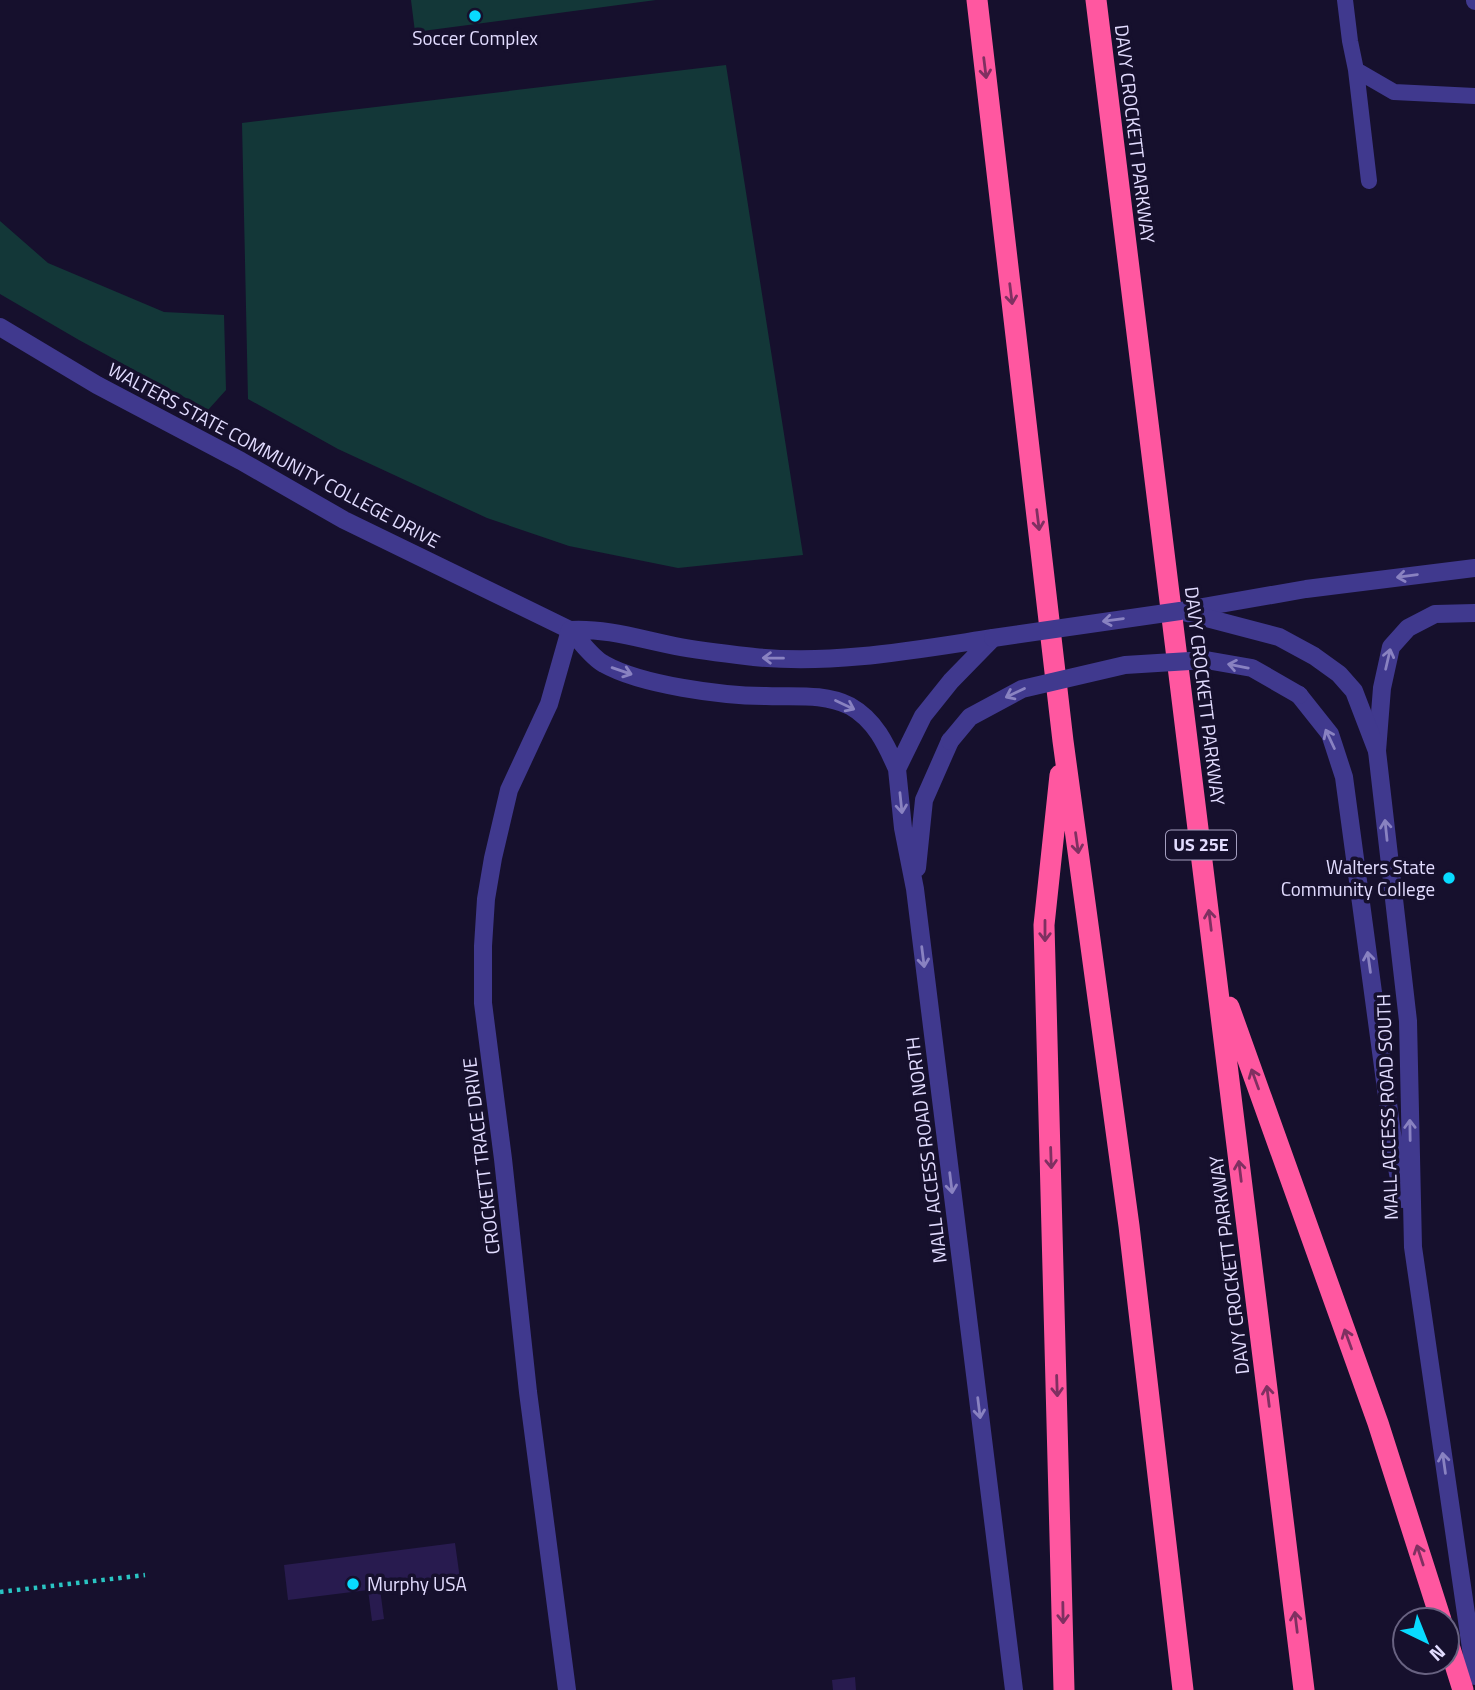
<svg xmlns="http://www.w3.org/2000/svg" width="1475" height="1690" font-family="'Titillium Web',sans-serif">
<style>
.green{fill:#133738}
.building{fill:#281b4f}
.lines{fill:none;stroke-linecap:round;stroke-linejoin:round}
.path{stroke:#2ac5c3;stroke-width:4.5;stroke-dasharray:3.5 5;stroke-linecap:butt}
.service{stroke:#40398e;stroke-width:16}
.minor{stroke:#40398e;stroke-width:18}
.tertiary{stroke:#40398e;stroke-width:18}
.motorway{stroke:#ff57a0;stroke-width:21}
.tertiary-bridge{stroke:#40398e;stroke-width:18}
.oneway{stroke:#7f3061}
.oneway2{stroke:#8982c1}
.poi-dot{fill:#08dbff;stroke:#16102d;stroke-width:2.5}
.labels{text-anchor:middle;stroke-width:7;stroke-linejoin:round;paint-order:stroke}
.shield{fill:#16102d;stroke:#a59fc0;stroke-width:2}
.shield-label{font-size:18px;font-weight:bold;fill:#e2dcff}
.poi-label{font-size:19px;fill:#e2dcff;stroke:#16102d}
.street-label{font-size:19px;fill:#e2dcff;stroke:#16102d}
</style>
<rect width="100%" height="100%" fill="#16102d"/>
<path class="green" d="M411,0H656L415,32Z
M726,65L803,555L678,568L569,546L487,518L338,449L248,399L242,123Z
M0,221L48,263L164,312L224,315L226,390L208,410L79,340L0,294Z"/>
<path class="building" d="M455,1543L460,1579L380,1589L384,1619L372,1621L368,1590L288,1600L284,1565Z
M855,1677L856,1690H833L832,1680Z"/>
<g class="lines">
<path class="path" d="M0,1592L145,1575"/>
<path class="service" d="M1345,0L1350,41L1356,70L1394,92L1475,96
M1356,70L1369,181"/>
<path class="minor" d="M1475,0V1
M0,327L97,385L241,461L344,520L570,630
M1180,611L1306,589L1475,568
M1377,751L1382,688L1391,647L1408,628L1435,614L1475,613"/>
<path class="tertiary" d="M1180,611L1279,637L1314,656L1339,674L1354,691L1377,751L1408,1021L1413,1247L1475,1676
M570,630C606,628 640,639 675,646C701,651 728,654 754,657C834,665 914,650 993,638
M570,630C580,640 591,657 604,664C641,685 723,696 766,696C794,697 824,693 850,706C875,720 886,744 897,769
M993,638L951,681L923,716L897,769L903,828L915,889L1014,1690
M1299,695L1330,734L1344,777L1396,1163L1403,1199
M917,868L924,800L950,741
M567,1690L528,1392L503,1159L483,1003V946L486,899L493,858L509,790L549,704L570,630"/>
<path class="motorway" d="M977,0L1063,741L1129,1226L1183,1690
M1096,0L1304,1690
M1060,775L1044,925L1064,1690
M1229,1007L1378,1423L1441,1620
M1447,1639L1463,1690"/>
<path class="tertiary-bridge" d="M993,638L1180,611
M950,741L970,717L1022,689L1125,665L1206,660L1252,668L1299,695"/>
</g>
<defs><path id="oneway-shaft" d="M-6 0H5M1.5-3L5.5 0L1.5 3" fill="none" stroke-width="1.6" stroke-linecap="round" stroke-linejoin="round" transform="scale(1.75)"/></defs>
<g class="oneway">
<use href="#oneway-shaft" transform="translate(985 68) rotate(83)"/>
<use href="#oneway-shaft" transform="translate(1011 294) rotate(83)"/>
<use href="#oneway-shaft" transform="translate(1038 520) rotate(83)"/>
<use href="#oneway-shaft" transform="translate(1077 843) rotate(82)"/>
<use href="#oneway-shaft" transform="translate(1210 920) rotate(-97)"/>
<use href="#oneway-shaft" transform="translate(1045 931) rotate(90)"/>
<use href="#oneway-shaft" transform="translate(1255 1079) rotate(-110)"/>
<use href="#oneway-shaft" transform="translate(1051 1158) rotate(88)"/>
<use href="#oneway-shaft" transform="translate(1240 1171) rotate(-97)"/>
<use href="#oneway-shaft" transform="translate(1348 1339) rotate(-110)"/>
<use href="#oneway-shaft" transform="translate(1057 1386) rotate(88)"/>
<use href="#oneway-shaft" transform="translate(1268 1396) rotate(-97)"/>
<use href="#oneway-shaft" transform="translate(1420 1555) rotate(-108)"/>
<use href="#oneway-shaft" transform="translate(1063 1613) rotate(89)"/>
<use href="#oneway-shaft" transform="translate(1296 1622) rotate(-97)"/>
</g>
<g class="oneway2">
<use href="#oneway-shaft" transform="translate(1407 576) rotate(172)"/>
<use href="#oneway-shaft" transform="translate(1113 620) rotate(172)"/>
<use href="#oneway-shaft" transform="translate(773 658) rotate(-179)"/>
<use href="#oneway-shaft" transform="translate(1388 659) rotate(-77)"/>
<use href="#oneway-shaft" transform="translate(1238 666) rotate(-169)"/>
<use href="#oneway-shaft" transform="translate(622 671) rotate(19)"/>
<use href="#oneway-shaft" transform="translate(1015 693) rotate(154)"/>
<use href="#oneway-shaft" transform="translate(845 705) rotate(25)"/>
<use href="#oneway-shaft" transform="translate(1330 739) rotate(-115)"/>
<use href="#oneway-shaft" transform="translate(901 803) rotate(84)"/>
<use href="#oneway-shaft" transform="translate(1386 830) rotate(-96)"/>
<use href="#oneway-shaft" transform="translate(923 957) rotate(83)"/>
<use href="#oneway-shaft" transform="translate(1369 962) rotate(-98)"/>
<use href="#oneway-shaft" transform="translate(1410 1130) rotate(-91)"/>
<use href="#oneway-shaft" transform="translate(951 1183) rotate(83)"/>
<use href="#oneway-shaft" transform="translate(979 1408) rotate(83)"/>
<use href="#oneway-shaft" transform="translate(1444 1463) rotate(-98)"/>
</g>
<g class="poi-dot">
<circle cx="475" cy="16" r="7"/>
<circle cx="1449" cy="878" r="7"/>
<circle cx="353" cy="1584" r="7"/>
</g>
<g class="labels">
<rect class="shield" x="1166" y="830.5" width="70" height="29" rx="5"/>
<g class="shield-label">
<text x="1201" y="851">US 25E</text>
</g>
<g class="poi-label">
<text x="475" y="45">Soccer Complex</text>
<text x="1435" y="874" text-anchor="end">Walters State<tspan x="1435" dy="22">Community College</tspan></text>
<text x="367" y="1591" text-anchor="start">Murphy USA</text>
</g>
<g class="street-label">
<text transform="translate(1135 134) rotate(83)" y="7">DAVY CROCKETT PARKWAY</text>
<text transform="translate(274 455) rotate(28)" y="7">WALTERS STATE COMMUNITY COLLEGE DRIVE</text>
<text transform="translate(1205 696) rotate(83)" y="7">DAVY CROCKETT PARKWAY</text>
<text transform="translate(1387 1107) rotate(-92)" y="7">MALL ACCESS ROAD SOUTH</text>
<text transform="translate(926 1150) rotate(-97)" y="7">MALL ACCESS ROAD NORTH</text>
<text transform="translate(481 1156) rotate(-97)" y="7">CROCKETT TRACE DRIVE</text>
<text transform="translate(1229 1265) rotate(-97)" y="7">DAVY CROCKETT PARKWAY</text>
</g>
</g>
<g transform="translate(1426 1641) rotate(137)"><circle r="33" fill="#16102d" stroke="#686281" stroke-width="2"/>
<path d="M0-5L12 26L0 18L-12 26Z" fill="#08dbff"/>
<text y="-10" font-size="19" font-weight="bold" text-anchor="middle" fill="#e2dcff">N</text>
</g>
</svg>
